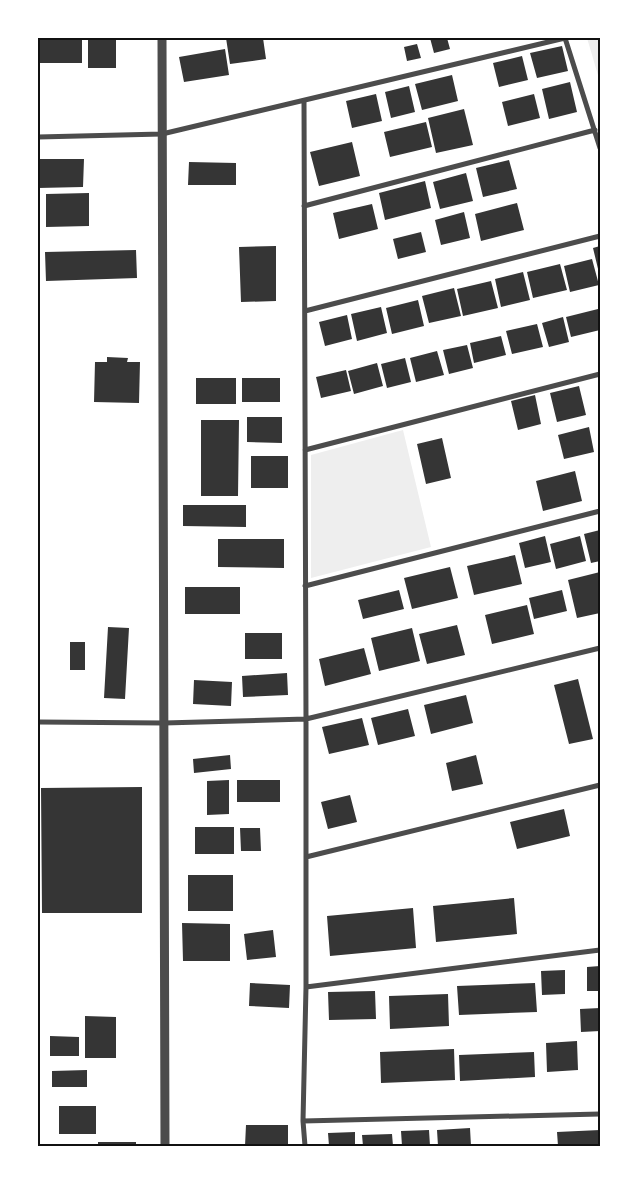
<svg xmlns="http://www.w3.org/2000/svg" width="638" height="1184" font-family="'IBM Plex Sans',sans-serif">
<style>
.green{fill:#eee}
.building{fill:#353535}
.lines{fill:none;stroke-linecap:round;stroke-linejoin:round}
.minor{stroke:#4c4c4c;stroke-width:5}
.tertiary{stroke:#4c4c4c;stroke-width:9}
.neatline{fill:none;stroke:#111;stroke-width:2}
</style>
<rect width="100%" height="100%" fill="#fff"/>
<path class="green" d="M587,38H600V82Z
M403,430L431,547L311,578V455Z"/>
<path class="building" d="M38,38H82V63H38Z
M88,38H116V68H88Z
M226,38H263L266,59L230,64Z
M430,38H447L450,49L434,53Z
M417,44L421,58L407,61L404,47Z
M562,46L568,71L537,78L530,53Z
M225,49L229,75L184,82L179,57Z
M522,56L528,80L499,87L493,63Z
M452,75L458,101L422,110L415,84Z
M570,82L577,112L549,119L542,89Z
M409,86L415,112L391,118L385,92Z
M376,94L382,121L352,128L346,101Z
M534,94L540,118L508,126L502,102Z
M464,109L473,145L436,153L428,118Z
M426,122L432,147L390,157L384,132Z
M352,142L360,176L319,186L310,152Z
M38,159H84L83,187L38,188Z
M509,160L517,189L483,197L476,168Z
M189,162L236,163V185H188Z
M466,173L473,201L440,209L433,182Z
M425,181L431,208L385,220L379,193Z
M89,193V226L46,227V194Z
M517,203L524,230L481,241L475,214Z
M372,204L378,229L339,239L333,213Z
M464,212L470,238L441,245L435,220Z
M421,232L426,252L398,259L393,239Z
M276,246V301L241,302L239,247Z
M600,246V272L599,273L593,248Z
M136,250L137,278L46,281L45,252Z
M592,259L599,285L570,292L564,266Z
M560,264L567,290L533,298L527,272Z
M523,272L530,300L501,307L495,279Z
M491,281L498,308L463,316L457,289Z
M454,288L461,316L429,323L422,296Z
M418,300L424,326L392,334L386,308Z
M381,307L387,333L357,341L351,314Z
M598,309L600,320V330L571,337L566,317Z
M347,315L352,339L325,346L319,322Z
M563,317L569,342L549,347L542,323Z
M537,324L543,347L512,354L506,331Z
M501,336L506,355L474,363L470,343Z
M467,345L473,368L449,374L443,350Z
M437,351L444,375L416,382L410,358Z
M107,357L128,358L127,362H140L139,403L94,402L95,362H107Z
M405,358L411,382L387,388L381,364Z
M377,363L383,386L354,394L348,371Z
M346,370L351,391L321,398L316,377Z
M196,378H236V404H196Z
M242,378H280V402H242Z
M579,386L586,415L557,422L550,393Z
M535,395L541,424L518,430L511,401Z
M247,417H282V443L247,442Z
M201,420H239L238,496H201Z
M589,427L594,452L564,459L558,435Z
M442,438L451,478L426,484L417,444Z
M251,456H288V488H251Z
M575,471L582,501L543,511L536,481Z
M183,505H246V527L183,526Z
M600,530V561L591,563L584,534Z
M545,536L551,562L525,568L519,543Z
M580,536L586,561L556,569L550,544Z
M218,539H284V568L218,567Z
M515,555L522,584L474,595L467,566Z
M450,567L458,598L412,609L404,578Z
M600,572V613L577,618L568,580Z
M185,587H240V614H185Z
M399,590L404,609L363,619L358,600Z
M562,590L567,611L534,619L529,598Z
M527,605L534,634L492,644L485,615Z
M457,625L465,655L427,664L419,634Z
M108,627L129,628L125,699L104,698Z
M412,628L420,661L379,671L371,638Z
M245,633H282V659H245Z
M70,642H85V670H70Z
M364,648L371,674L325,686L319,659Z
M287,673L288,695L243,697L242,676Z
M578,679L593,739L569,744L554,685Z
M194,680L232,682L231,706L193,704Z
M466,695L473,723L431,734L424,705Z
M408,709L415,736L378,745L371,718Z
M362,718L369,745L329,754L322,727Z
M230,755L231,769L194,773L193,759Z
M476,755L483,784L452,791L446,763Z
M229,780V814L207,815V781Z
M237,780H280V802H237Z
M142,787V913H42L41,788Z
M350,795L357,822L328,829L321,802Z
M564,809L570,836L517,849L510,822Z
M195,827H234V854H195Z
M240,828H260L261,851H241Z
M188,875H233V911H188Z
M514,898L517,934L436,942L433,906Z
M413,908L416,948L330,956L327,916Z
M182,923L230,924V961H183Z
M273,930L276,957L247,960L244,934Z
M600,966V991H587V967Z
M565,970V994L542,995L541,971Z
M250,983L290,985L289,1008L249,1006Z
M535,983L537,1012L459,1015L457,986Z
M375,991L376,1019L329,1020L328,992Z
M448,994L449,1026L390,1029L389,996Z
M600,1008V1031L581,1032L580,1009Z
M85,1016L116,1017V1058H85Z
M50,1036L79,1037V1056H50Z
M577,1041L578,1070L547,1072L546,1043Z
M454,1049L455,1080L381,1083L380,1052Z
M534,1052L535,1077L460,1081L459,1055Z
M87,1070V1087H52V1071Z
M59,1106H96V1134H59Z
M246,1125H288V1146H245Z
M470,1128L471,1146H438L437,1130Z
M429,1130L430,1146H402L401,1131Z
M600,1130V1146H558L557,1132Z
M355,1132V1146H329L328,1133Z
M392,1134L393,1146H363L362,1135Z
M98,1142H136V1146H98Z"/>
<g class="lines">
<path class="minor" d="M565,38L600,148
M304,101L306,719V987L303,1121L305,1146
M38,137L162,134L565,38
M304,206L595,130
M305,311L600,236
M305,450L600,374
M305,586L600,511
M38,722L164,723L306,719L600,648
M306,857L600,785
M306,987L600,950
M303,1121L600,1114"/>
<path class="tertiary" d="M162,38L165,1146"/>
</g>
<rect width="638" height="1184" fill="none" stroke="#ffffff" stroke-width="78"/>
<rect x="39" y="39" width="560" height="1106" class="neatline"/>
</svg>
